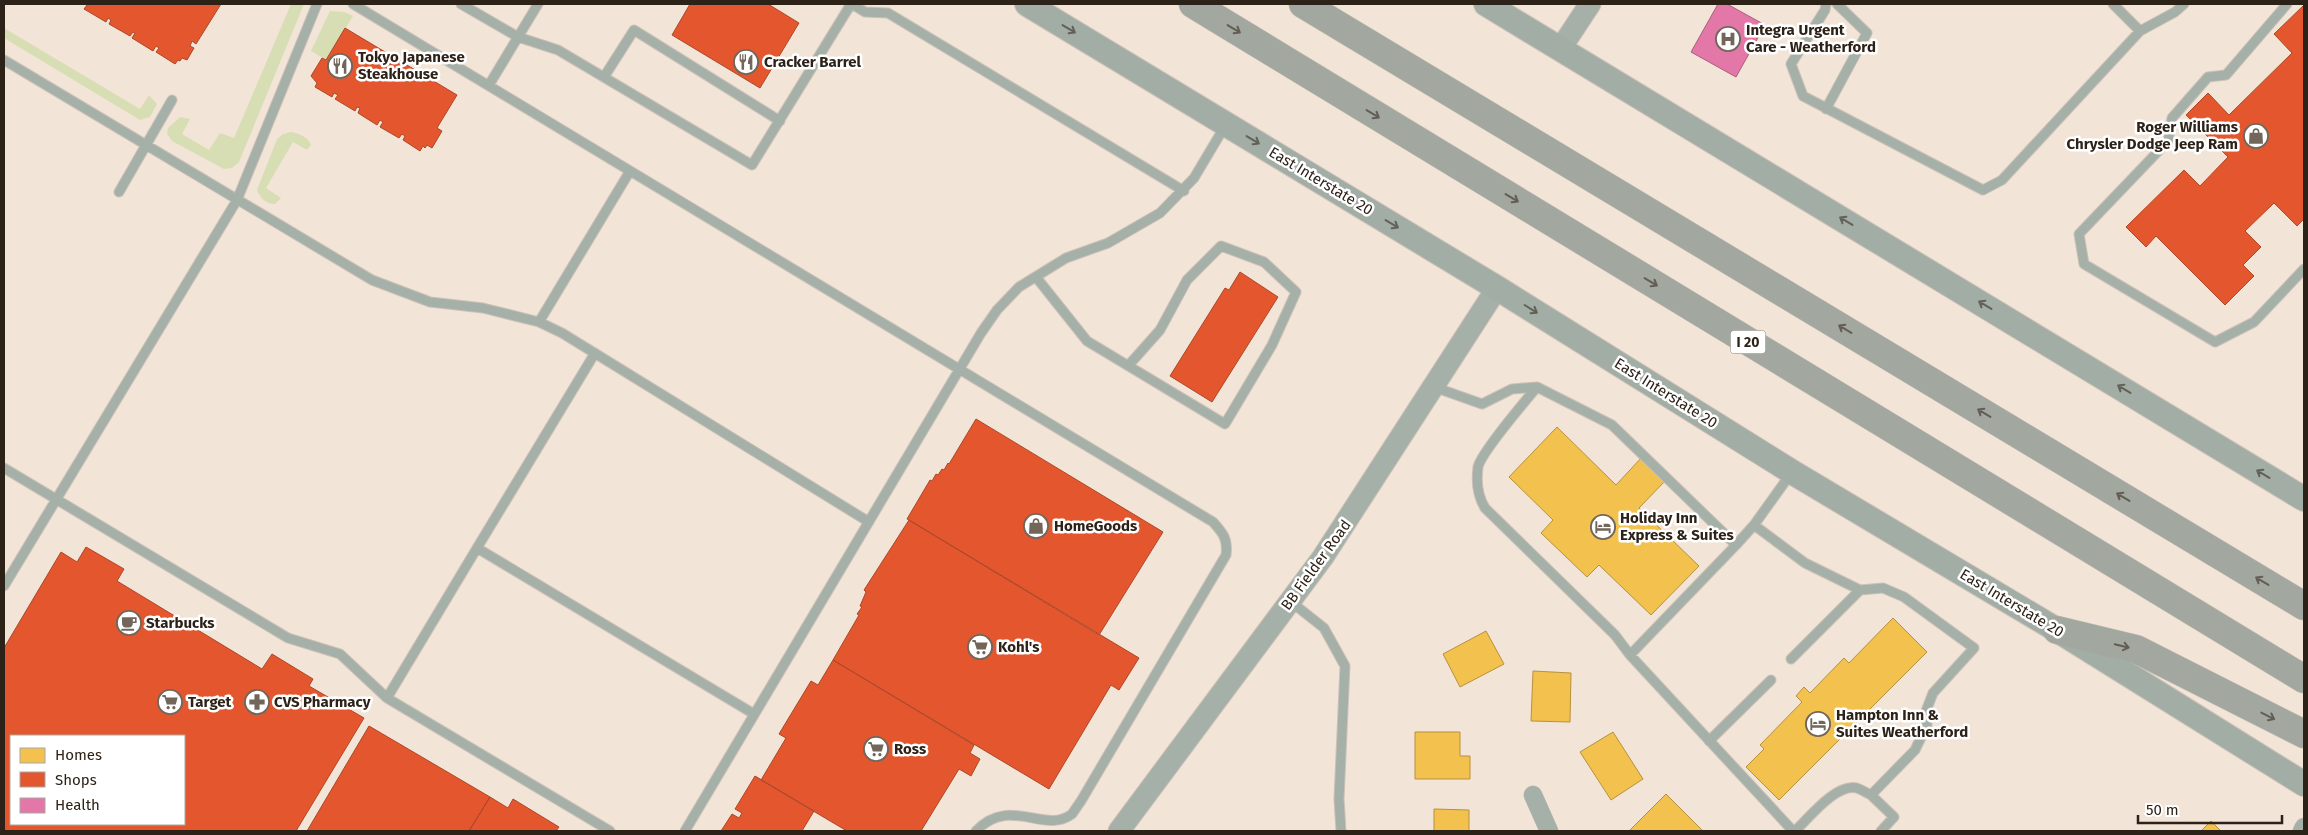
<svg xmlns="http://www.w3.org/2000/svg" width="2308" height="835" font-family="'Fira Sans',sans-serif">
<style>
.green{fill:#d8deb4}
.homes{fill:#f2c14e;stroke:#b7913e}
.shops{fill:#e4572e;stroke:#ad4727;fill-rule:evenodd}
.health{fill:#e377a8;stroke:#ac5e7c}
.lines{fill:none;stroke-linecap:round;stroke-linejoin:round}
.service-casing{stroke:#ccc1b7;stroke-width:11}
.minor-casing{stroke:#ccc1b7;stroke-width:19}
.tertiary-casing{stroke:#ccc1b7;stroke-width:23}
.secondary-casing{stroke:#ccc1b7;stroke-width:26}
.motorway-casing{stroke:#ccc1b7;stroke-width:29}
.service{stroke:#a5b0a8;stroke-width:9}
.minor{stroke:#a5b0a8;stroke-width:18}
.tertiary{stroke:#a5b0a8;stroke-width:21}
.secondary{stroke:#a2ada5;stroke-width:24}
.motorway{stroke:#a2a8a0;stroke-width:28}
.oneway{stroke:#626157}
.oneway2{stroke:#625e55}
.labels{text-anchor:middle;stroke-width:5;stroke-linejoin:round;paint-order:stroke}
.shield{fill:#fff;stroke:#6c645d;stroke-width:1}
.shield-label{font-size:14px;font-weight:bold;fill:#2d2217}
.poi-label{font-size:15px;font-weight:bold;fill:#2d2217;stroke:#fff;text-anchor:start}
.street-label{font-size:15px;fill:#2d2217;stroke:#fff}
</style>
<rect width="100%" height="100%" fill="#f2e4d7"/>
<path class="green" d="M291,4H304L239,162L232,168L224,169L172,141L167,134L168,128L180,117L190,119L182,134L209,150L220,133L234,138Z
M330,11L344,12L353,16L326,60L311,51Z
M4,28L140,109L149,95L157,104L150,117L140,120L4,38Z
M290,132C298,133 309,137 311,145L307,150L293,142L266,188L281,198L275,204C266,204 260,198 257,190L277,139L283,134Z"/>
<path class="homes" d="M1557,427L1616,485L1642,457L1666,480L1639,508L1699,566L1651,615L1599,565L1587,577L1541,533L1553,520L1509,477Z
M1893,618L1927,652L1779,800L1746,767L1764,749L1760,745L1802,702L1796,696L1804,687L1810,693L1844,658L1849,663Z
M1486,631L1504,664L1460,687L1443,654Z
M1533,671L1571,673L1570,722L1531,721Z
M1415,732H1460V756H1470V779H1415Z
M1613,732L1643,779L1611,800L1580,752Z
M1666,794L1703,831H1629Z
M1434,809L1469,810V831H1434Z
M2211,821L2221,831H2201Z"/>
<path class="shops" d="M85,4H221L196,44L192,41L190,46L194,48L187,60L182,58L180,61L178,60L175,64L156,52L159,48L156,46L153,51L132,38L135,33L133,32L130,36L109,24L111,20L108,18L106,22L84,9L87,5Z
M690,4H768L799,23L760,88L672,35Z
M2304,5V219L2297,226L2274,203L2245,231L2261,247L2243,265L2254,276L2225,305L2156,236L2146,247L2126,227L2184,170L2200,186L2228,157L2186,115L2208,93L2229,115L2292,53L2274,34Z
M345,28L457,95L437,128L442,131L432,148L427,145L425,148L423,146L420,151L403,140L405,136L402,134L399,138L380,127L383,122L380,120L377,125L358,113L360,108L357,107L355,111L335,99L338,95L334,93L332,97L315,87L317,83L311,76L322,58L326,60Z
M1240,272L1278,297L1212,402L1170,376L1225,288L1229,290Z
M976,419L1163,532L1099,635L907,519L930,480L932,481L936,474L938,475L942,469L944,470L948,463L949,464Z
M909,520L1139,658L1119,690L1111,685L1049,789L833,660L859,615L857,614L862,607L860,606L866,592L864,590Z
M86,547L124,569L117,581L262,669L272,654L313,679L309,686L364,718L296,831H4V648L61,552L77,562ZM11,736H184V824H11Z
M833,660L974,745L970,753L980,759L971,776L959,769L921,831H847L761,780L786,738L779,734L811,681L818,685Z
M369,726L490,797L469,831H307Z
M755,776L814,811L802,831H721L732,814L739,818L742,813L735,809Z
M490,797L508,808L513,799L559,827L556,831H469Z"/>
<path class="health" d="M1718,4H1727L1765,25L1736,77L1691,52Z"/>
<g class="lines">
<defs>
<path id="service" d="M353,4L1213,522C1223,533 1228,539 1226,555L1081,801C1078,805 1075,810 1072,814C1045,835 1010,795 976,831
M461,4L518,37L538,4
M852,4L865,12L888,13L1184,191
M1826,4L1825,10L1791,64L1803,96L1983,190L2002,180L2140,31L2175,12L2184,4
M2113,4L2140,31
M2287,4L2226,75L2208,77L2172,118L2168,141L2079,234L2084,264L2215,342L2254,322L2304,269
M4,60L372,280L430,302L483,308L539,322L562,333L869,522
M604,77L634,30L780,121
M489,85L518,37L558,50L752,165L851,4
M1826,109L1867,33L1837,4
M119,192L172,100
M1036,277L1087,341L1225,424L1272,345L1296,292L1264,262L1221,246L1187,280L1160,330L1128,366
M539,322L630,171
M595,353L477,548L754,714
M1434,387L1482,404L1512,389L1537,387L1612,425L1736,545L1630,655L1615,635L1485,508C1477,495 1476,482 1478,467C1481,453 1526,400 1537,387
M4,468L288,638L340,654L387,698L610,831
M1754,525L1805,563L1860,590L1883,588L1904,597L1974,648L1933,693L1926,711L1927,725L1915,750L1871,795L1894,817L1881,831
M1736,545L1754,525L1792,472
M4,586L237,200L317,4
M1290,601L1324,628L1345,666L1339,799L1341,831
M1630,655L1793,831
M1791,659L1860,590
M387,698L477,548
M1709,741L1771,680
M685,831L981,333L997,310L1019,287L1066,258L1108,243L1160,213L1194,178L1225,126
M1795,831C1809,818 1836,783 1857,788C1862,790 1867,793 1871,795"/>
<path id="minor" d="M1533,795L1549,831
M2302,831L2304,827"/>
<path id="tertiary" d="M1561,48L1590,4
M1119,831L1323,557L1497,288"/>
<path id="secondary" d="M1027,4L1497,288L1792,472L2057,630L2304,784
M1486,4L2304,499"/>
<path id="motorway" d="M1193,4L2304,679
M1303,4L2304,606
M2057,630L2136,649L2304,734"/>
</defs>
<use href="#service" class="service-casing"/>
<use href="#minor" class="minor-casing"/>
<use href="#tertiary" class="tertiary-casing"/>
<use href="#secondary" class="secondary-casing"/>
<use href="#motorway" class="motorway-casing"/>
<use href="#service" class="service"/>
<use href="#minor" class="minor"/>
<use href="#tertiary" class="tertiary"/>
<use href="#secondary" class="secondary"/>
<use href="#motorway" class="motorway"/>
</g>
<defs><path id="oneway-shaft" d="M-6 0H5M1.5-3L5.5 0L1.5 3" fill="none" stroke-width="1.6" stroke-linecap="round" stroke-linejoin="round" transform="scale(1.25)"/></defs>
<g class="oneway">
<use href="#oneway-shaft" transform="translate(1069 29) rotate(31)"/>
<use href="#oneway-shaft" transform="translate(1253 140) rotate(31)"/>
<use href="#oneway-shaft" transform="translate(1846 221) rotate(-149)"/>
<use href="#oneway-shaft" transform="translate(1392 224) rotate(31)"/>
<use href="#oneway-shaft" transform="translate(1985 305) rotate(-149)"/>
<use href="#oneway-shaft" transform="translate(1531 309) rotate(32)"/>
<use href="#oneway-shaft" transform="translate(2124 389) rotate(-149)"/>
<use href="#oneway-shaft" transform="translate(2263 474) rotate(-149)"/>
</g>
<g class="oneway2">
<use href="#oneway-shaft" transform="translate(1234 29) rotate(31)"/>
<use href="#oneway-shaft" transform="translate(1373 114) rotate(31)"/>
<use href="#oneway-shaft" transform="translate(1512 198) rotate(31)"/>
<use href="#oneway-shaft" transform="translate(1651 282) rotate(31)"/>
<use href="#oneway-shaft" transform="translate(1845 329) rotate(-149)"/>
<use href="#oneway-shaft" transform="translate(1984 413) rotate(-149)"/>
<use href="#oneway-shaft" transform="translate(2123 497) rotate(-149)"/>
<use href="#oneway-shaft" transform="translate(2262 581) rotate(-149)"/>
<use href="#oneway-shaft" transform="translate(2122 646) rotate(14)"/>
<use href="#oneway-shaft" transform="translate(2268 716) rotate(27)"/>
</g>
<defs>
<symbol id="hospital-ring" viewBox="-11 -11 22 22"><circle r="9.5" fill="#fff" stroke="#72665a" stroke-width="1.5"/><path d="M-5-5h3v3.5h4V-5h3V5h-3V1.5h-4V5h-3Z" fill="#72665a"/></symbol>
<symbol id="restaurant-ring" viewBox="-11 -11 22 22"><circle r="9.5" fill="#fff" stroke="#72665a" stroke-width="1.5"/><path d="M-5-6h1v4h1v-4h1v4h1v-4h1v5L-1.5 .5V6h-2V.5L-5-1ZM5-6V6H3V1.5H1.5Q1.5-4 5-6Z" fill="#72665a"/></symbol>
<symbol id="shop-ring" viewBox="-11 -11 22 22"><circle r="9.5" fill="#fff" stroke="#72665a" stroke-width="1.5"/><path d="M-5-2.5h2.3a2.7 3.5 0 0 1 5.4 0H5L5.5 6h-11ZM-1.5-2.5h3a1.5 2.3 0 0 0-3 0Z" fill="#72665a"/></symbol>
<symbol id="hotel-ring" viewBox="-11 -11 22 22"><circle r="9.5" fill="#fff" stroke="#72665a" stroke-width="1.5"/><path d="M-6-4.5h1.5V1H6V5H4.5V3h-9V5H-6ZM-4 0a1.8 1.8 0 1 1 3.6 0ZM.5 0V-2.5h3Q6-2.5 6 0Z" fill="#72665a"/></symbol>
<symbol id="cafe-ring" viewBox="-11 -11 22 22"><circle r="9.5" fill="#fff" stroke="#72665a" stroke-width="1.5"/><path d="M-5.5-4.5H6V0H3Q3 3.5 0 3.5H-2.5Q-5.5 3.5-5.5 0ZM3-3.2v2h1.7v-2ZM-6 4.5H4V6H-6Z" fill="#72665a"/></symbol>
<symbol id="supermarket-ring" viewBox="-11 -11 22 22"><circle r="9.5" fill="#fff" stroke="#72665a" stroke-width="1.5"/><path d="M-6-5.5h2.5l.6 2H6L4.5 2H-2.5L-4.4-4H-6ZM-1.5 3.2a1.3 1.3 0 1 0 .1 0ZM3 3.2a1.3 1.3 0 1 0 .1 0Z" fill="#72665a"/></symbol>
<symbol id="pharmacy-ring" viewBox="-11 -11 22 22"><circle r="9.5" fill="#fff" stroke="#72665a" stroke-width="1.5"/><path d="M-2-6h4v4h4v4h-4v4h-4v-4h-4v-4h4Z" fill="#72665a"/></symbol>
</defs>
<g fill-rule="evenodd">
<use href="#hospital-ring" x="1714" y="25" width="28" height="28"/>
<use href="#restaurant-ring" x="732" y="48" width="28" height="28"/>
<use href="#restaurant-ring" x="326" y="52" width="28" height="28"/>
<use href="#shop-ring" x="2242" y="122" width="28" height="28"/>
<use href="#shop-ring" x="1022" y="512" width="28" height="28"/>
<use href="#hotel-ring" x="1589" y="513" width="28" height="28"/>
<use href="#cafe-ring" x="115" y="609" width="28" height="28"/>
<use href="#supermarket-ring" x="966" y="633" width="28" height="28"/>
<use href="#supermarket-ring" x="156" y="688" width="28" height="28"/>
<use href="#pharmacy-ring" x="243" y="688" width="28" height="28"/>
<use href="#hotel-ring" x="1804" y="710" width="28" height="28"/>
<use href="#supermarket-ring" x="862" y="735" width="28" height="28"/>
</g>
<g class="labels">
<rect class="shield" x="1730.5" y="330.5" width="35" height="23" rx="4"/>
<g class="shield-label">
<text x="1748" y="347">I 20</text>
</g>
<g class="poi-label">
<text x="1746" y="35">Integra Urgent<tspan x="1746" dy="17">Care - Weatherford</tspan></text>
<text x="358" y="62">Tokyo Japanese<tspan x="358" dy="17">Steakhouse</tspan></text>
<text x="764" y="67">Cracker Barrel</text>
<text x="2238" y="132" text-anchor="end">Roger Williams<tspan x="2238" dy="17">Chrysler Dodge Jeep Ram</tspan></text>
<text x="1620" y="523">Holiday Inn<tspan x="1620" dy="17">Express &amp; Suites</tspan></text>
<text x="1054" y="531">HomeGoods</text>
<text x="146" y="628">Starbucks</text>
<text x="998" y="652">Kohl's</text>
<text x="188" y="707">Target</text>
<text x="274" y="707">CVS Pharmacy</text>
<text x="1836" y="720">Hampton Inn &amp;<tspan x="1836" dy="17">Suites Weatherford</tspan></text>
<text x="894" y="754">Ross</text>
</g>
<g class="street-label">
<text transform="translate(1321 181) rotate(31)" y="5">East Interstate 20</text>
<text transform="translate(1666 393) rotate(32)" y="5">East Interstate 20</text>
<text transform="translate(1316 565) rotate(-54)" y="5">BB Fielder Road</text>
<text transform="translate(2012 603) rotate(31)" y="5">East Interstate 20</text>
</g>
</g>
<rect width="2308" height="835" fill="none" stroke="#2d2217" stroke-width="10"/>
<rect x="10" y="735" width="175" height="90" fill="#ffffff" stroke="#aba7a2"/>
<rect x="20" y="748" width="25" height="15" fill="#f2c14e" stroke="#aba7a2"/>
<text x="55" y="760" font-size="15" fill="#2d2217">Homes</text>
<rect x="20" y="772" width="25" height="15" fill="#e4572e" stroke="#aba7a2"/>
<text x="55" y="785" font-size="15" fill="#2d2217">Shops</text>
<rect x="20" y="798" width="25" height="15" fill="#e377a8" stroke="#aba7a2"/>
<text x="55" y="810" font-size="15" fill="#2d2217">Health</text>
<path d="M2138 815v8h144v-8" fill="none" stroke="#2d2217" stroke-width="2.5"/>
<text x="2146" y="815" font-size="15" fill="#2d2217" stroke="#ffffff" stroke-width="4" paint-order="stroke">50 m</text>
</svg>
